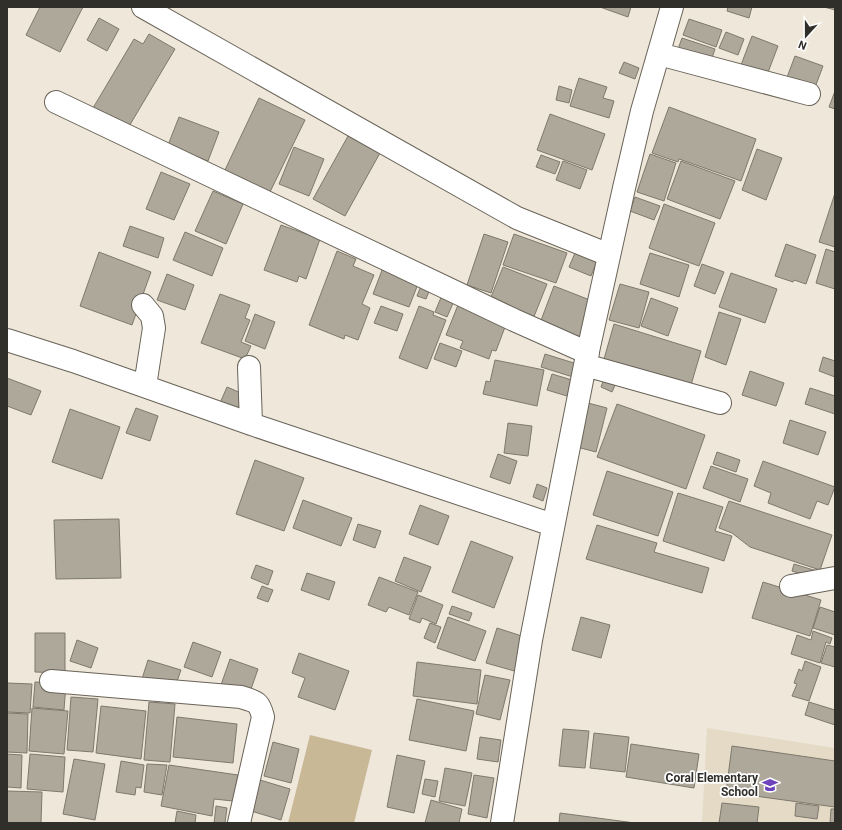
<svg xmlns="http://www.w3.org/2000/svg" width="842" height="830" font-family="Roboto,sans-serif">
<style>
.built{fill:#e4dac6}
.green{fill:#c9b896}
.building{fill:#aea89b;stroke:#7e796d}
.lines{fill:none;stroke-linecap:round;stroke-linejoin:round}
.minor-casing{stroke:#696358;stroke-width:24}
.minor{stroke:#fff;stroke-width:22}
.labels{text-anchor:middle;stroke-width:3.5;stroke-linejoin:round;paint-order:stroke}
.poi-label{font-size:12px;font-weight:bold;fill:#312f2a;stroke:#fff;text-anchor:end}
</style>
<rect width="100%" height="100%" fill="#eee7da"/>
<path class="built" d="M707,728L835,748V823H702Z"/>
<path class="green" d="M310,735L372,750L354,823H288Z"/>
<path class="building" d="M40,7H83L60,52L26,35Z
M600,7H631L628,17Z
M728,7H752L749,18L727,11Z
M824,7H835V10Z
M99,18L119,29L107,51L87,40Z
M689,19L722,30L716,47L683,35Z
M726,32L744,39L738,55L719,48Z
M149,34L175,49L128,128L93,108L134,39L143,44Z
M752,36L778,46L767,75L741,65Z
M682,38L715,49L711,61L678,49Z
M795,56L823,66L814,90L786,80Z
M624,62L639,68L635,79L619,73Z
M579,78L607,87L603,98L614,101L609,118L570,106Z
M559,86L572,90L569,103L556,100Z
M835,91V109L829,107Z
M259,98L305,120L269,194L224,172Z
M669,107L756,139L741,181L679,159L678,162L652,153Z
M550,114L605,134L592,170L537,150Z
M179,117L219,132L208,161L168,145Z
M348,136L380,153L345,216L313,199Z
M294,147L324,159L309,196L279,184Z
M757,149L782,158L766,200L742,190Z
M650,154L676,163L664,201L637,192Z
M541,155L560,162L555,174L536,167Z
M563,161L587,170L580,189L556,180Z
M681,161L735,181L720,219L667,199Z
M161,172L190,184L174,220L146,209Z
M213,191L243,204L226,244L195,231Z
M835,193V247L819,242Z
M635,197L660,206L654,220L630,211Z
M664,204L715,223L699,266L649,248Z
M281,225L320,239L306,279L299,276L297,282L264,270Z
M130,226L164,238L158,258L123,246Z
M185,232L223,248L212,276L173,260Z
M484,234L508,242L491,293L467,285Z
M514,234L567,253L556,283L503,265Z
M786,244L816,255L806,284L794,280L793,282L775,276Z
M826,249L835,252V289L816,283Z
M337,251L356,259L353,266L374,275L362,304L370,308L358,340L345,335L344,339L309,325Z
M99,252L151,272L132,325L80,306Z
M575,253L597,261L591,276L569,267Z
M650,253L689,265L679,297L640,284Z
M702,264L724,272L715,294L694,286Z
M384,265L420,279L409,307L373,294Z
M503,267L547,284L533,319L489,302Z
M731,273L777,289L765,323L719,307Z
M167,274L194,285L185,310L157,300Z
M620,284L649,292L639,328L609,320Z
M421,286L430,289L426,299L417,296Z
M554,286L595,302L580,339L540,323Z
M220,294L250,305L245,318L250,320L241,342L251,346L245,359L201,343Z
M442,295L454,301L447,317L435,312Z
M651,298L678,308L668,336L641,326Z
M460,300L508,319L496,351L492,350L489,359L460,348L463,341L446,335Z
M381,306L403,314L397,331L374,323Z
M419,306L434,312L433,315L446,320L427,369L399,358Z
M719,312L741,319L726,365L705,357Z
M255,314L275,322L265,349L245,341Z
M614,324L701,351L691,385L604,359Z
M440,343L462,351L456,367L434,359Z
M545,354L577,364L573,377L541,367Z
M823,357L835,361V377L819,371Z
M495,360L544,370L537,406L483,394L486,381L490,382Z
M750,371L784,383L776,406L742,395Z
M552,374L572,380L567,396L547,390Z
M7,378L41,391L31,415L7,406Z
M604,379L616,383L612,392L601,387Z
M227,387L248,396L240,413L220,403Z
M810,388L835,396V414L805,404Z
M588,403L607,408L596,452L577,447Z
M617,404L705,435L686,489L597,457Z
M136,408L158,416L150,441L126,433Z
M70,409L120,427L102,479L52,462Z
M790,420L826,432L818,455L783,443Z
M508,423L532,426L528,456L504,453Z
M717,452L740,460L736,472L713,464Z
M498,454L517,461L510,484L490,477Z
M255,460L304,478L284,531L236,514Z
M763,461L835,487L828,505L817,501L810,519L768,503L771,493L754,486Z
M711,466L748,479L740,502L703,488Z
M607,471L673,492L658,536L593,515Z
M537,484L547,488L543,501L533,497Z
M678,493L723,507L715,531L732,536L724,561L663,541Z
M303,500L352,518L341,546L293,528Z
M729,501L832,535L820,570L750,547L732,533L719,528Z
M420,505L449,516L438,545L409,534Z
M119,519L121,578L56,579L54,520Z
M358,524L381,531L375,548L353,540Z
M597,525L657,543L654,552L709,568L702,593L586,559Z
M471,541L513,557L494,608L452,592Z
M404,557L431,567L421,592L395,581Z
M794,564L820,572L818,579L792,571Z
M256,565L273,571L268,585L251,578Z
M307,573L335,582L329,600L301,590Z
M379,577L418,592L409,615L389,607L386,612L368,605Z
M763,582L821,600L810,636L752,618Z
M262,586L273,590L268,602L257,598Z
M418,595L443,605L436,624L422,618L420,623L409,619Z
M452,606L472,613L469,621L449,614Z
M820,607L835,612V635L813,628Z
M448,617L486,631L475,661L437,648Z
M581,617L610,625L601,658L572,650Z
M430,623L441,627L435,643L424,638Z
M497,628L528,638L518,672L486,663Z
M813,631L832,638L830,644L826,642L820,663L791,654L797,635L811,640Z
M35,633H65V673L35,672Z
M77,640L98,648L91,668L70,661Z
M193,642L221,652L212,677L184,667Z
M827,645L835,647V667L821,663Z
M299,653L349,671L335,710L298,697L305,678L292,673Z
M230,659L258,669L250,692L221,685Z
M148,660L181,670L175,687L141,682Z
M805,661L821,667L809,701L792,696L797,684L794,683L799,669L802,671Z
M417,662L481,670L477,704L413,696Z
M485,675L510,680L500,720L476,714Z
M35,682L66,684L64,710L33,707Z
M7,683L32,684L30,713L7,712Z
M71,697L98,699L93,752L67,750Z
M417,699L474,711L466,751L409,740Z
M149,702L175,704L170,762L144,760Z
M809,702L835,710V725L805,715Z
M101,706L146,711L141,759L96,753Z
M32,708L68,711L64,754L29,751Z
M7,713L28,714L27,753L7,752Z
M177,717L237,724L233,763L173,757Z
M563,729L589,731L585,768L559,766Z
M594,733L629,737L625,772L590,768Z
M480,737L501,740L498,762L477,759Z
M273,742L299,749L291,783L264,776Z
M631,744L699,754L694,788L626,777Z
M732,746L835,761V807L726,792Z
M7,754L22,755L21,788L7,787Z
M30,754L65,757L63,792L27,789Z
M397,755L425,761L414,813L387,807Z
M74,759L105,764L95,820L63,814Z
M121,761L144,765L141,788L136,787L135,795L116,792Z
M147,764L167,765L162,795L144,792Z
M169,765L238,775L233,801L214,799L212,816L161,806Z
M445,768L472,773L465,806L439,801Z
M474,775L494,778L487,818L468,814Z
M425,779L438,781L435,797L422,794Z
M260,780L290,789L281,820L251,811Z
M7,791L42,792L41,823H7Z
M431,800L462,809L459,823H425Z
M722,803L759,807L757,823H719Z
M796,803L819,806L817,819L795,816Z
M216,806L227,808L225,823H214Z
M831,809H835V823H830Z
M177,811L196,815L195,823H175Z
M560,813L635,823H559Z"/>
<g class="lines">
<defs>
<path id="minor" d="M143,7L517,218L609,255
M659,54L809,94
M56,102L514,320L588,353
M143,305L152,316L154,328L145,386
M7,340L73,361L251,424L553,525
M585,365L720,403
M249,367L251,424
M791,586L835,578
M51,681L241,697C256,702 259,701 263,717L239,823
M502,823L531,640L585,365L624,188L642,111L672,7"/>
</defs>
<use href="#minor" class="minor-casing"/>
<use href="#minor" class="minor"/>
</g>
<defs>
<symbol id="school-bare" viewBox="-9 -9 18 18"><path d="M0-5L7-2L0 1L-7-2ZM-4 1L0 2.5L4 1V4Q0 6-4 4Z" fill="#6e43bc" stroke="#fff" stroke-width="2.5" paint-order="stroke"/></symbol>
</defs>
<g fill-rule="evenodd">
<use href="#school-bare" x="759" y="774" width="22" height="22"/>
</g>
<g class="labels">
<g class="poi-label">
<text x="758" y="782">Coral Elementary<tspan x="758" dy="14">School</tspan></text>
</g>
</g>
<rect width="842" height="830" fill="none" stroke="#312f2a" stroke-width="16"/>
<g transform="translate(806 36) rotate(201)" stroke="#ffffff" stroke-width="3" paint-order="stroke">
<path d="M0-3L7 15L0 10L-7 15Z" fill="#312f2a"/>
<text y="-6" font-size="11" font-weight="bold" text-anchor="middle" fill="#312f2a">N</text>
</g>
</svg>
